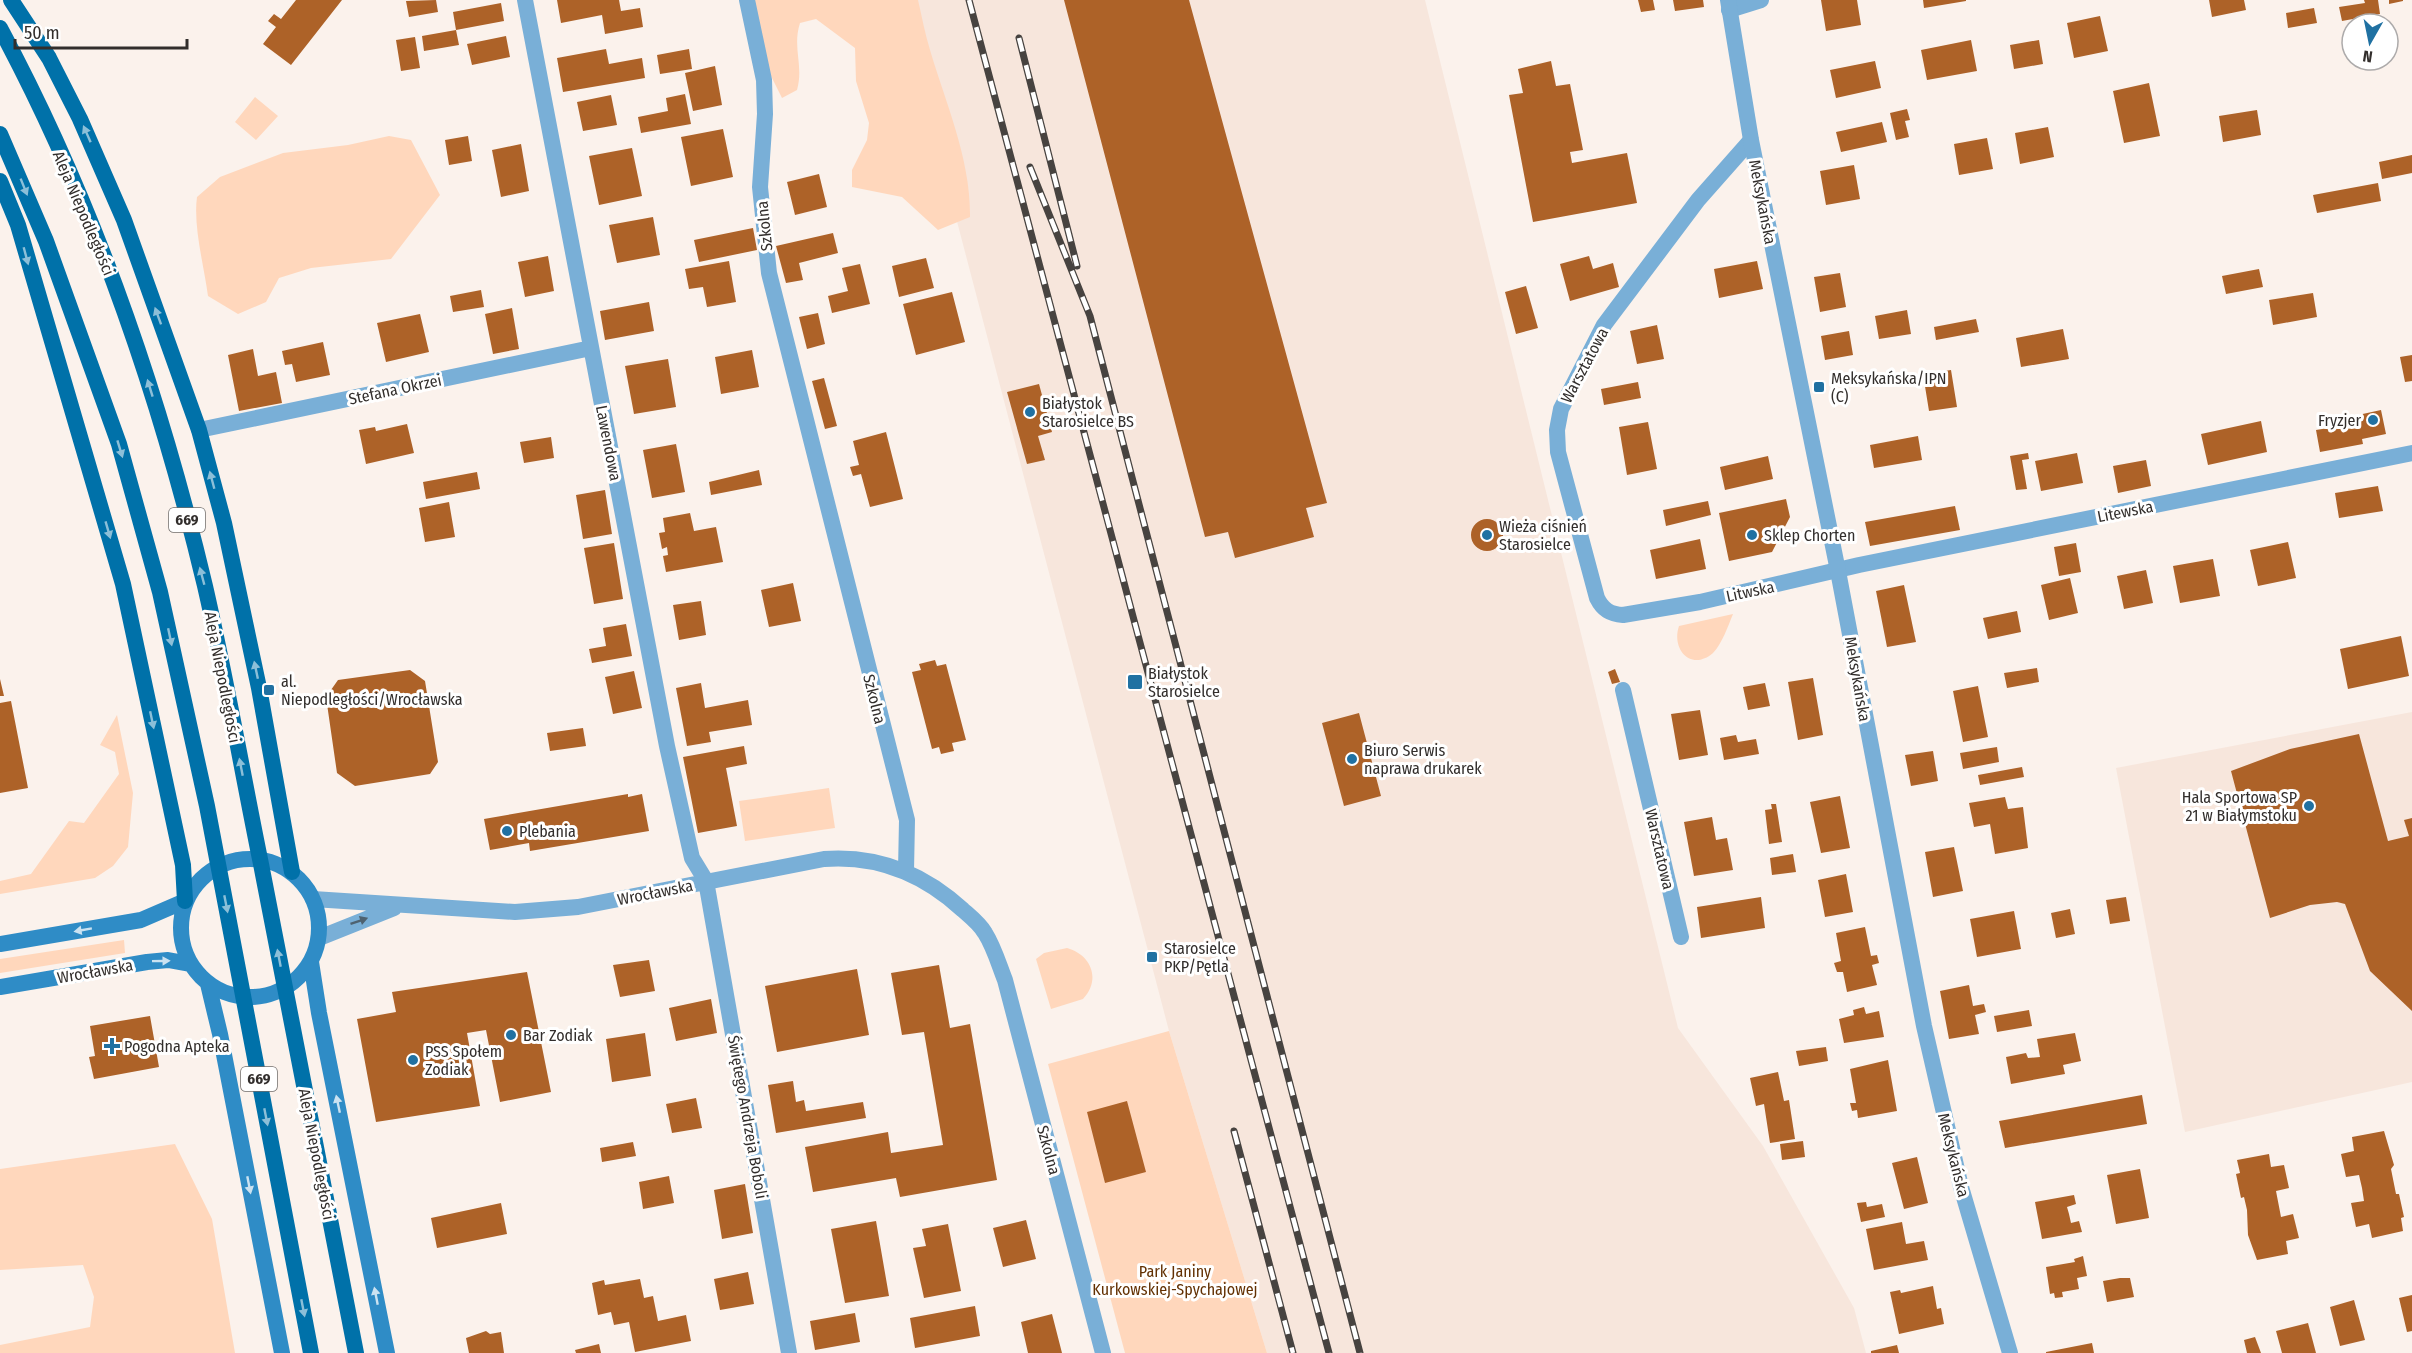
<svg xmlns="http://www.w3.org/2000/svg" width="2412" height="1353" font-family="'Fira Sans Condensed',sans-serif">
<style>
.built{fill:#f7e6dc}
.green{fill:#ffd7bc}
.building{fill:#ad6228}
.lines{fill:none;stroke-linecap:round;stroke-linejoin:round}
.minor{stroke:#79afd7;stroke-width:16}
.tertiary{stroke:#79afd7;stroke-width:16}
.secondary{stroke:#2f8cc6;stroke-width:16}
.primary{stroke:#0071a9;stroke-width:16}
.rail-casing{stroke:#474340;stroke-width:7}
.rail{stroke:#fff;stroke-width:4.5;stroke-dasharray:14;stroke-linecap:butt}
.oneway{fill:#8cbfd8}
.oneway2{fill:#4e6270}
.oneway3{fill:#cbe2f1}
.poi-dot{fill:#2071a2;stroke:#fff;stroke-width:2}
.labels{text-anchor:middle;stroke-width:6;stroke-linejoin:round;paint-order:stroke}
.shield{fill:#fff;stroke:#706d6b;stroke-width:1.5}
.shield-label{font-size:15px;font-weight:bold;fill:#322e2c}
.street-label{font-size:16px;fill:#322e2c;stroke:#fff}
.poi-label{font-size:16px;fill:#322e2c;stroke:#fff;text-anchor:start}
.park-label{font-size:16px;fill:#633103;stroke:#fff}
</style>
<rect width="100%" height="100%" fill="#fbf2ec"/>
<path class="built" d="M896,0H1425L1678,1028L1763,1146L1854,1308L1866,1353H1267L1169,1031L915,61Z
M2412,712V1082L2185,1132L2116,768Z"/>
<path class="green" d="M754,0H918C922,17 925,34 930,50C946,104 971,160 970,217L938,230L902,197L852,187V170L867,140L869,123L856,81L855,48L816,19L800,23C792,48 804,65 797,90L782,98L769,72Z
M255,97L278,116L256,140L235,122Z
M389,136L411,140L440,195L391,259L311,268L279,278L266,302L238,314L208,296C204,266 193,226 197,197L220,177L283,153L348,145Z
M1733,614C1728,626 1722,644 1713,653C1691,672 1671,649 1679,626Z
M117,715L133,793L128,847L113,866L95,878L0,894V881L31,874L69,821L84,823L119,774L115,752L100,745Z
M829,788L835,828L745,841L739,801Z
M124,940L125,953L0,973V959Z
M1067,948C1092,955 1101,980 1083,999L1051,1009L1036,959L1044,953Z
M1169,1031L1267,1353H1125L1048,1064Z
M175,1144L212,1219L235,1353H0V1345L90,1327L94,1297L83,1265L0,1270V1169Z"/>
<path class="building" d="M296,0H342L291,65L263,44L276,27L268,21L274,14L281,19Z
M436,0L438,12L409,17L406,1Z
M557,0H619L621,11L640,8L643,27L605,34L602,15L561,23Z
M1064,0H1189L1327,503L1306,508L1314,537L1235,558L1228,532L1205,537Z
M1638,0H1653L1655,10L1641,12Z
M1673,0H1703L1704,7L1675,11Z
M1821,0H1857L1861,25L1826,31Z
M1923,0H1966V1L1924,8Z
M2209,0H2244L2246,10L2212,17Z
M2364,0H2378L2380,14L2342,21L2339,7L2365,3Z
M2389,0H2403V1L2389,4Z
M501,3L504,21L456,30L453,12Z
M2314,8L2317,23L2288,28L2286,13Z
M2100,16L2108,51L2074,58L2067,23Z
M2388,28L2393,48L2388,49Z
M456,30L459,45L424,51L422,36Z
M2352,33V55H2350L2346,34Z
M506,36L510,57L472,65L467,44Z
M415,37L420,68L401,71L396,40Z
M1971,40L1977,71L1927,80L1921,50Z
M2039,40L2043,64L2014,69L2010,45Z
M606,49L609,64L642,58L645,78L563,92L557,58Z
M689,49L692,69L660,74L657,55Z
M1551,61L1556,86L1570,84L1583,150L1570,152L1572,163L1627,153L1637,203L1533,222L1509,95L1523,93L1518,69Z
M1875,61L1881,88L1836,98L1830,70Z
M715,66L722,105L693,111L685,73Z
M2149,83L2160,136L2124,143L2113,91Z
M685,94L691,124L641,133L638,117L668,111L666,98Z
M611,95L617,125L583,131L577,102Z
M1907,109L1910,120L1905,121L1909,137L1896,140L1890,113Z
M2257,110L2261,135L2223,142L2219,116Z
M1882,122L1887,142L1841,152L1836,132Z
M2048,127L2054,157L2020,164L2015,133Z
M723,129L733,177L691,186L681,137Z
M468,136L472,161L449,165L445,140Z
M1987,138L1993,169L1959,175L1954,144Z
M521,144L529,191L501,197L492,150Z
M632,148L642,196L599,205L589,156Z
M2412,155V173L2382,179L2379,162Z
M1854,165L1860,199L1826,205L1820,171Z
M819,174L827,207L795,215L787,182Z
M2378,183L2381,201L2317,213L2313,195Z
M653,217L660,255L617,263L609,225Z
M753,228L757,250L699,262L694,240Z
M833,233L838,253L799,263L803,280L786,283L776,246Z
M548,256L554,291L525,297L518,262Z
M1589,256L1593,269L1613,263L1619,287L1570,301L1560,264Z
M926,258L934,288L899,297L892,266Z
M729,261L736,302L707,307L703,287L689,289L685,269Z
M1757,261L1763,289L1719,298L1714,269Z
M860,264L870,304L832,313L828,296L848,291L842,268Z
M2259,269L2263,287L2226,294L2222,276Z
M1840,273L1846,307L1820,312L1814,277Z
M1526,286L1538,328L1516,334L1505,292Z
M481,290L484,307L453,312L450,296Z
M952,292L965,342L916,355L903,304Z
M2313,293L2317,317L2273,325L2269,300Z
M649,302L654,331L605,340L600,311Z
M512,308L519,349L493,354L485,314Z
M1907,310L1911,334L1879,339L1875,316Z
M818,313L825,344L807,349L799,317Z
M420,314L429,352L386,362L377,323Z
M1976,319L1979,332L1936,340L1934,327Z
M1657,325L1664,359L1637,364L1630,331Z
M2063,329L2069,359L2021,367L2016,338Z
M1849,331L1853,355L1825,360L1821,336Z
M323,342L330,375L296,382L292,364L285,365L282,351Z
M253,349L258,376L276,372L282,403L239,411L228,355Z
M752,350L759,387L721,394L715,357Z
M2412,355V381L2405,382L2400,357Z
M668,359L676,407L634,414L625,366Z
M1951,370L1957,407L1929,411L1923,374Z
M824,378L837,426L825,429L812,381Z
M1638,382L1641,398L1604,405L1601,389Z
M1039,384L1052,432L1038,436L1045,460L1027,464L1007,392Z
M2381,410L2386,434L2362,439L2363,444L2320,452L2316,430L2359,423L2358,415Z
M2261,421L2267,452L2208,465L2201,434Z
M1648,422L1657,469L1627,475L1619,427Z
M407,424L414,453L366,464L359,430L375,427L376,431Z
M886,432L903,499L870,507L861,474L853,476L850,467L859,465L853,441Z
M1918,436L1922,460L1874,468L1870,445Z
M551,437L554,458L524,463L520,442Z
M676,444L685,492L652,498L643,450Z
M2028,453L2029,459L2022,460L2027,489L2016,490L2010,456Z
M2077,453L2083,483L2041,491L2035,461Z
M1768,456L1773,479L1725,490L1720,467Z
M2146,460L2151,486L2118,493L2113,466Z
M759,470L762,485L711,495L709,482Z
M477,472L480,489L426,499L423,482Z
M2378,486L2383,511L2339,518L2335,493Z
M605,490L612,534L583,539L576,495Z
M1786,499L1790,517L1772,552L1729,561L1719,513Z
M1708,501L1711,515L1666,526L1663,510Z
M449,502L455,537L425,542L419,508Z
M1955,506L1960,530L1870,546L1865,522Z
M690,513L694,531L716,527L723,562L666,572L663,556L668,555L667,547L662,549L659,533L665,532L663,518Z
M1471 535a16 16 0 1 1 32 0a16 16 0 1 1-32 0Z
M1700,539L1706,569L1656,579L1650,550Z
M2288,542L2296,578L2258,586L2250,550Z
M614,543L623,599L594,604L584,548Z
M2076,543L2081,572L2059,576L2054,547Z
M2213,559L2220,596L2180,603L2173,566Z
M2146,570L2153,603L2124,609L2117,576Z
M2070,578L2078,613L2049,620L2041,585Z
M793,583L801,621L769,627L761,590Z
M1904,585L1916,642L1887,647L1876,591Z
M701,601L706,635L679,640L673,605Z
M2017,611L2021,632L1988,639L1983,618Z
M626,624L632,656L592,663L589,649L606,646L603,628Z
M2401,636L2409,676L2348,689L2340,649Z
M935,660L937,666L946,664L966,740L952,743L954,751L941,754L939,747L932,749L912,672L921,670L919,664Z
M2037,668L2039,682L2007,688L2004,673Z
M1615,669L1620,682L1612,684L1608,672Z
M410,670L425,681L438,762L430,774L355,786L337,773L326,697L338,680Z
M634,671L642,708L613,714L605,677Z
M1813,678L1823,735L1798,740L1788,682Z
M0,679L4,696H0Z
M701,683L705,708L748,700L752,725L709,732L711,742L687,746L676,688Z
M1765,683L1770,706L1748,710L1743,687Z
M1978,686L1988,737L1963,742L1953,691Z
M11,701L28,788L0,793V703Z
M1700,710L1708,755L1679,760L1671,714Z
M1359,713L1381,796L1344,806L1322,723Z
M583,728L586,746L550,751L547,733Z
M2359,734L2388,841L2409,836L2404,820L2412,818V1011L2370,971L2345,904L2337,902L2310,905L2270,918L2231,771L2290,749Z
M1736,735L1738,742L1756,739L1759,754L1724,760L1720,738Z
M744,746L747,764L726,768L737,826L698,833L683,757Z
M1997,747L1999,762L1963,769L1960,753Z
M1933,751L1938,781L1911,786L1905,755Z
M2022,767L2024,777L1980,785L1978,775Z
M628,794V797L642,794L649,831L530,851L529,843L490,850L484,819Z
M1840,796L1850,848L1821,853L1810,802Z
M2005,797L2008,809L2023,807L2028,848L1995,854L1990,824L1974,827L1969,803Z
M1771,804H1776L1782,842L1769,844L1765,810L1772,809Z
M1712,817L1716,840L1727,838L1733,870L1694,876L1684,822Z
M1954,847L1963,891L1933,897L1925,852Z
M1793,854L1796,872L1772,875L1770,858Z
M1846,874L1853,912L1825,917L1818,880Z
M1761,897L1765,928L1701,938L1697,907Z
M2126,897L2130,921L2110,924L2106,900Z
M2070,909L2075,934L2056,938L2051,913Z
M2014,911L2021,949L1977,957L1970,919Z
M1865,927L1871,956L1877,955L1879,963L1872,965L1877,985L1847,992L1843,972H1837L1834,963L1841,961L1836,933Z
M649,960L655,991L620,997L613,965Z
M939,965L950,1028L970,1024L997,1180L900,1197L896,1178L813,1192L805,1147L888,1132L891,1153L943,1145L924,1032L902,1035L891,973Z
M857,969L869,1035L777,1052L765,986Z
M527,972L551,1092L500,1102L486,1030L467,1033L480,1106L376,1122L357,1019L396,1012L392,992Z
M1969,985L1973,1006L1984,1004L1986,1012L1975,1015L1979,1034L1949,1039L1940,991Z
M711,999L717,1033L676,1041L669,1008Z
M1864,1007L1866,1014L1879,1011L1884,1037L1844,1043L1839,1019L1854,1015L1853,1010Z
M2029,1010L2032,1026L1997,1032L1994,1016Z
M150,1016L159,1067L94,1079L89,1057L95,1056L90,1026Z
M645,1033L651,1076L612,1082L606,1039Z
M2075,1033L2081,1061L2063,1065L2065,1074L2011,1084L2006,1057L2026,1053L2028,1058L2040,1057L2037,1039Z
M1826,1047L1828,1061L1799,1066L1796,1051Z
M1888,1060L1897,1111L1858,1118L1857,1110L1852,1111L1850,1103H1856L1850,1069Z
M1778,1072L1784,1101L1789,1100L1795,1139L1770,1143L1764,1104L1756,1106L1750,1078Z
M793,1081L796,1102L804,1100L806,1111L863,1102L866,1118L776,1133L768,1085Z
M2142,1095L2147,1124L2005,1148L1999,1121Z
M696,1098L702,1128L672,1133L666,1104Z
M1127,1101L1146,1172L1105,1183L1087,1112Z
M2384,1131L2394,1165L2391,1169L2396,1194H2399L2404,1217L2401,1218L2403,1231L2372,1238L2369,1224L2356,1227L2351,1203L2364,1201L2362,1188L2359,1175L2346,1177L2341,1154L2354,1151L2352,1137Z
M1803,1141L1805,1157L1782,1160L1780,1144Z
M633,1142L636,1156L602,1162L600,1148Z
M2269,1154L2271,1167L2284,1165L2289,1188L2276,1191L2281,1217L2293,1214L2299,1238L2286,1241L2288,1254L2257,1260L2248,1235L2247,1210L2244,1197L2241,1198L2236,1174L2240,1173L2237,1160Z
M1917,1157L1928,1203L1904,1209L1892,1163Z
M2140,1169L2149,1218L2116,1224L2107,1175Z
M669,1176L674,1203L643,1209L639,1182Z
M745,1184L753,1233L722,1239L714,1190Z
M2074,1195L2076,1204L2067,1207L2069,1214L2071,1223L2079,1221L2082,1232L2042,1239L2035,1202Z
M1866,1202L1867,1207L1882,1204L1885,1217L1861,1222L1857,1203Z
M501,1203L507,1234L437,1248L431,1218Z
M1026,1220L1036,1259L1003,1267L993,1228Z
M876,1221L889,1296L845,1303L831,1229Z
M1902,1222L1906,1244L1924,1241L1928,1260L1874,1270L1866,1229Z
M948,1224L961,1291L924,1298L913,1248L926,1246L922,1229Z
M2083,1256L2087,1276L2077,1278L2079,1289L2062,1292L2063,1297L2055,1298L2054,1293L2050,1294L2046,1267L2075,1262L2074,1259Z
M748,1272L754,1304L720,1310L714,1279Z
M2120,1278H2130L2134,1297L2107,1302L2103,1281Z
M640,1279L644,1298L653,1296L658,1321L686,1315L691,1341L635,1352L629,1322L614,1325L611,1312L598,1315L592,1283L604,1280L605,1285Z
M1933,1286L1937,1309L1941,1308L1944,1324L1899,1334L1890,1292L1900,1290L1901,1293Z
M2412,1295V1331L2407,1332L2399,1298Z
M2354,1300L2365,1340L2340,1346L2330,1307Z
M975,1306L980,1336L915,1348L910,1318Z
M855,1313L860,1342L815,1350L810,1321Z
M1052,1314L1062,1353H1028L1021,1322Z
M2308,1323L2316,1353H2282L2276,1331Z
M486,1331L490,1334L501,1332L504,1353H469L466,1338Z
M2255,1337L2261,1353H2247L2244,1340Z
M2092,1343L2094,1353H2046V1352Z
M599,1344L601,1353H576L575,1350Z
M1897,1345L1899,1353H1871V1351Z"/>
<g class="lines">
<path class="minor" d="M525,0L667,746L692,858L706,881L789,1353
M747,0L764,80L765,114L760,187L769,273L907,820L906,871
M1729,10L1761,0
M1751,140L1698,200L1604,325L1561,409L1557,430L1558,452L1597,598C1603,610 1610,614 1623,615L1700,602L1859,565L2412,453
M199,430L591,348
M1623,690L1681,937
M313,899L515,912L578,907L824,859C877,855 924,874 963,910C971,917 980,924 985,933C994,947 999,965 1005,980L1103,1353
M319,938L394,908"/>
<path class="tertiary" d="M1728,0L1751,140L1838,571L1924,1026L1961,1187L2010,1353"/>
<path class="secondary" d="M181 928a69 69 0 1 1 138 0a69 69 0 1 1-138 0Z
M0,944L141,920L185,901
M311,962L319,1013L387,1353
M208,984L220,1034L282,1353
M0,987L147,962L168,960L190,964"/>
<path class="primary" d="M11,0L49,58L80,119L124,220L199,430L224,523L259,688L292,872
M0,28C94,203 159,393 205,586C226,677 242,771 261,864C293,1027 324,1190 356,1353
M0,134L46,241L119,444L160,592L207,806L311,1353
M0,181L18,225L123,584L183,865L185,901"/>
<defs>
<path id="rail" d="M969,0L1329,1353
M1019,38L1077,266
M1030,167L1090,316L1360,1353
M1234,1131L1293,1353"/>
</defs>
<use href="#rail" class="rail-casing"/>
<use href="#rail" class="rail"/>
</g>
<defs><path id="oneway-solid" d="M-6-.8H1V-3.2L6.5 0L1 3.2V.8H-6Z" transform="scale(1.5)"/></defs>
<g class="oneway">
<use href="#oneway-solid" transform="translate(87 134) rotate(-114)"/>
<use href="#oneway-solid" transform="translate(24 187) rotate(68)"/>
<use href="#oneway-solid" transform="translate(26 256) rotate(75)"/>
<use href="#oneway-solid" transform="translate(158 316) rotate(-110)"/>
<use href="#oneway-solid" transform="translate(150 388) rotate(-107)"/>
<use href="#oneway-solid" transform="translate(120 449) rotate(73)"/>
<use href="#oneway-solid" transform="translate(212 480) rotate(-105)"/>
<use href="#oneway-solid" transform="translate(108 530) rotate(74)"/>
<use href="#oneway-solid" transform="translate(202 576) rotate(-105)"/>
<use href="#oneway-solid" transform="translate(170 637) rotate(78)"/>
<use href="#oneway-solid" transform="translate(256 670) rotate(-102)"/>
<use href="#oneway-solid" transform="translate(152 720) rotate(78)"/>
<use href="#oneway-solid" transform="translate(241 767) rotate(-101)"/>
<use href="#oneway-solid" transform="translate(226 904) rotate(79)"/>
<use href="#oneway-solid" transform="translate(279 958) rotate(-101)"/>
<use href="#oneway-solid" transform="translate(266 1117) rotate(79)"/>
<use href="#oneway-solid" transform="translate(303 1308) rotate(79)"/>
</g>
<use class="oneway2" href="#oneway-solid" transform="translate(359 921) rotate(-19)"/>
<g class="oneway3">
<use href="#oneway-solid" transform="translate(83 930) rotate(170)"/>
<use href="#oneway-solid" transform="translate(161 961) rotate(-1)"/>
<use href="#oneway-solid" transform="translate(338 1104) rotate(-102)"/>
<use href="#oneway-solid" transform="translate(249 1185) rotate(79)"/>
<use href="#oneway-solid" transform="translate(376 1296) rotate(-101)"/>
</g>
<g class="poi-dot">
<rect x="1813" y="381" width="12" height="12" rx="3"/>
<circle cx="1030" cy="412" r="6"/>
<circle cx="2373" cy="420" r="6"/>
<circle cx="1487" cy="535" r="6"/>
<circle cx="1752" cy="535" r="6"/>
<rect x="1127" y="674" width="16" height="16" rx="3"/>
<rect x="263" y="684" width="12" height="12" rx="3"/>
<circle cx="1352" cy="759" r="6"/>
<circle cx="2309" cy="806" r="6"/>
<circle cx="507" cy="831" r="6"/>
<rect x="1146" y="951" width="12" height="12" rx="3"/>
<circle cx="511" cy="1035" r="6"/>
<path d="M109 1037h6v6h6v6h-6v6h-6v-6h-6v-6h6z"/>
<circle cx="413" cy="1060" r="6"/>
</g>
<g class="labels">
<g class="shield">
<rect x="169" y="508" width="36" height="24" rx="4.5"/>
<rect x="241" y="1067" width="36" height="24" rx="4.5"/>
</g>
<g class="shield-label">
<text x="187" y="525">669</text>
<text x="259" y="1084">669</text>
</g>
<g class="street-label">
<text transform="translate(1763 202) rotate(79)" y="6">Meksykańska</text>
<text transform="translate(84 213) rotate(67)" y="6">Aleja Niepodległości</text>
<text transform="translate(764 226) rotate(-96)" y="6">Szkolna</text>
<text transform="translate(1584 365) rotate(-62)" y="6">Warsztatowa</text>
<text transform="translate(395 389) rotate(-12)" y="6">Stefana Okrzei</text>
<text transform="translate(609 443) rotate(79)" y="6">Lawendowa</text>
<text transform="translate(2125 511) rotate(-11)" y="6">Litewska</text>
<text transform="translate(1750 591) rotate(-12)" y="6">Litwska</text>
<text transform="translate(223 677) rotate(79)" y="6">Aleja Niepodległości</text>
<text transform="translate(1858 679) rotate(80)" y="6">Meksykańska</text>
<text transform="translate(875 699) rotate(76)" y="6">Szkolna</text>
<text transform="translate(1660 849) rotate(77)" y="6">Warsztatowa</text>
<text transform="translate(655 892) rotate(-11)" y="6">Wrocławska</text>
<text transform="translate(95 971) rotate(-10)" y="6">Wrocławska</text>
<text transform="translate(748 1117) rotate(80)" y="6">Świętego Andrzeja Boboli</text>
<text transform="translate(1049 1150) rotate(75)" y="6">Szkolna</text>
<text transform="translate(317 1154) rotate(79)" y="6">Aleja Niepodległości</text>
<text transform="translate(1954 1155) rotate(76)" y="6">Meksykańska</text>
</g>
<g class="poi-label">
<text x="1831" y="384">Meksykańska/IPN<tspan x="1831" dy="18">(C)</tspan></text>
<text x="1042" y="409">Białystok<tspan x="1042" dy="18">Starosielce BS</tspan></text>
<text x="2361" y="426" text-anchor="end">Fryzjer</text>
<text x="1499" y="532">Wieża ciśnień<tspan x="1499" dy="18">Starosielce</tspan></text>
<text x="1764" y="541">Sklep Chorten</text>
<text x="1148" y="679">Białystok<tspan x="1148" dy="18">Starosielce</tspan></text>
<text x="281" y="687">al.<tspan x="281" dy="18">Niepodległości/Wrocławska</tspan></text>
<text x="1364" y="756">Biuro Serwis<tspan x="1364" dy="18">naprawa drukarek</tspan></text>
<text x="2297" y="803" text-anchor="end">Hala Sportowa SP<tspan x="2297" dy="18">21 w Białymstoku</tspan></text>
<text x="519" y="837">Plebania</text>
<text x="1164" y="954">Starosielce<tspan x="1164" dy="18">PKP/Pętla</tspan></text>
<text x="523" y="1041">Bar Zodiak</text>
<text x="124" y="1052">Pogodna Apteka</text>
<text x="425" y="1057">PSS Społem<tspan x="425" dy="18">Zodiak</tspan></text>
</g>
<g class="park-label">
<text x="1175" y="1277">Park Janiny<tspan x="1175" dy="18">Kurkowskiej-Spychajowej</tspan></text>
</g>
</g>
<g transform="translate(2370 42) rotate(189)"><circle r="28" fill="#ffffff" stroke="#adabab" stroke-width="1.5"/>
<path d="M0-4.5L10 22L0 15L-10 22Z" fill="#2071a2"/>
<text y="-9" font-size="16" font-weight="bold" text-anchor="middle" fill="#322e2c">N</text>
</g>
<path d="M15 39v9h172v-9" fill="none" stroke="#322e2c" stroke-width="3"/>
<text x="24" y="39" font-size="18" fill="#322e2c" stroke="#ffffff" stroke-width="4.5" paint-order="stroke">50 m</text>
</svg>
